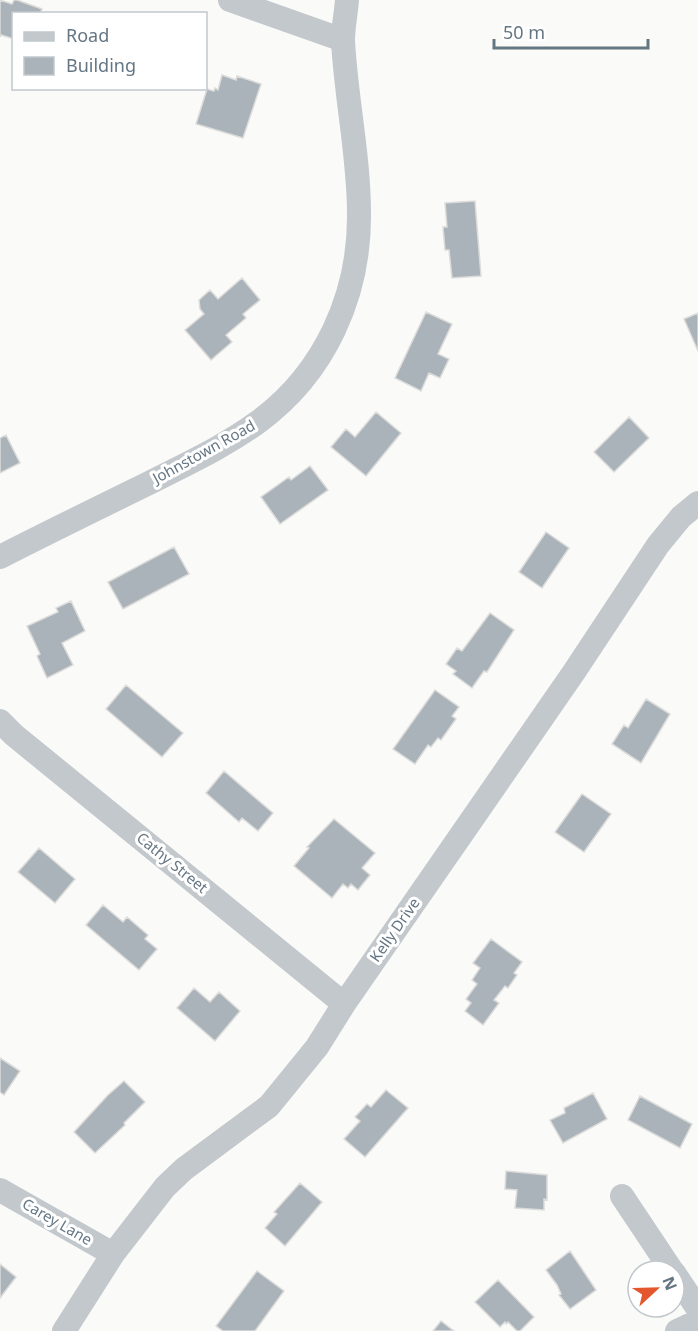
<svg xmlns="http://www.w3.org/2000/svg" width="698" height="1331" font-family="'Noto Sans',sans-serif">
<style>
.building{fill:#aab3b9;stroke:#dcdcda;stroke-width:1.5}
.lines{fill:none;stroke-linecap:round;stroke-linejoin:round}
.minor{stroke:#c3c8cc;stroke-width:24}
.labels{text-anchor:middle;stroke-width:6;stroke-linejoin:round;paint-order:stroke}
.street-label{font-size:15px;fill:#657683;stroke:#fff}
</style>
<rect width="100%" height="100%" fill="#fafaf8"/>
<path class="building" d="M0,0L12,4L14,0H17L42,9L40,14H14V39L1,35L0,37Z
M222,75L236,80L237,76L261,84L243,138L196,124L207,89L214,91L215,88L218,90Z
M475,201L481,276L452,278L449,250H445L443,227H447L445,203Z
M242,278L260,300L243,314L246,318L226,335L232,342L211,360L185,330L204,314L200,309L199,300L210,290L218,299Z
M426,312L452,324L438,354L449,359L440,378L429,373L421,391L395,378Z
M698,313V351L684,319Z
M376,412L401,433L366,476L331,447L346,429L355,437Z
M629,417L649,438L614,472L594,452Z
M6,435L20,463L0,473V438Z
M310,466L328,490L280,524L261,497L289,477L291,480Z
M546,532L569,548L542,588L519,572Z
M174,547L189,574L123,609L108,582Z
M71,601L85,631L62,643L73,665L47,678L37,656L40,654L27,626L58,612L56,608Z
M490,613L514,630L487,672L484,671L472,688L453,674L456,671L446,664L457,648L462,651Z
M126,685L183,733L162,757L106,709Z
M435,690L459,707L452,716L456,719L441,740L438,738L431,747L428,745L415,764L393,749Z
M646,699L670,714L641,763L612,744L624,725L628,728Z
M224,771L273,813L258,831L242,818L239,822L206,793Z
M582,794L611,814L584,852L555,832Z
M334,819L375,853L362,868L370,875L358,890L351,884L348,888L343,884L332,898L294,866L309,848L307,847Z
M39,848L75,879L55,903L18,872Z
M103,905L123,922L127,917L148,935L145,939L157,949L139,970L86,925Z
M491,939L522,962L514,973L517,975L508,988L505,986L494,1000L499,1003L483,1025L465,1011L471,1003L466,999L477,984L472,980L480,968L473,963Z
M194,988L210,1002L219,992L240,1011L215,1041L177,1008Z
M0,1058L20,1071L4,1095L0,1092Z
M124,1081L145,1102L124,1123L125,1125L95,1153L74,1132L108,1095Z
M386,1090L408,1108L365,1157L344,1139L360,1121L355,1117L367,1104L371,1107Z
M593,1093L607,1119L563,1143L550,1120L565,1113L564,1108Z
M640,1096L692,1124L680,1148L628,1120Z
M506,1171L547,1175V1200L544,1199V1210L515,1208L517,1190L505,1189Z
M300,1183L322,1202L285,1246L265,1228L277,1214L274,1212Z
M570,1251L596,1290L570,1309L559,1295L561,1294L557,1285L546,1270Z
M0,1264L16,1277L0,1298Z
M257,1271L284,1291L255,1331H223L216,1326Z
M498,1280L534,1317L520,1331H517L508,1322L506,1324L505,1322L500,1327L475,1302Z
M441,1321L454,1331H433Z"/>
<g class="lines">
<path class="minor" d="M230,0L343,40
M0,557C49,532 98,508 147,484C184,465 224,447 258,422C325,373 360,295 359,213C359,156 346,98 343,41C343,27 346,13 347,0
M0,721L14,735L344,1004
M0,1190L113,1254
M622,1196L672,1271
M674,1273L698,1309
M64,1331L113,1254L165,1187L184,1169L269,1106L317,1047L344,1004L574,672L658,545L681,517L698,503
M677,1331L698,1321"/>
</g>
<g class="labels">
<g class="street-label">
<text transform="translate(204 452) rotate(-29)" y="5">Johnstown Road</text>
<text transform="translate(172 863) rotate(39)" y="5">Cathy Street</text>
<text transform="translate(395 930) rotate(-55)" y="5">Kelly Drive</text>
<text transform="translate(57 1222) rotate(30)" y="5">Carey Lane</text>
</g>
</g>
<rect x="12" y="12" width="195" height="78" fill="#ffffff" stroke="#c1c8cd" stroke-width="1.5"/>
<rect x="24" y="32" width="30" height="9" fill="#c3c8cc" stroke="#c1c8cd" stroke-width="1.5"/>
<text x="66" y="42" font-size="18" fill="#657683">Road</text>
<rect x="24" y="57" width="30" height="18" fill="#aab3b9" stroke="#c1c8cd" stroke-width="1.5"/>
<text x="66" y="72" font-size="18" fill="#657683">Building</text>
<g transform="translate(656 1289) rotate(68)"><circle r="28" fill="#ffffff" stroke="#c1c8cd" stroke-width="1.5"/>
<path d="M0-4.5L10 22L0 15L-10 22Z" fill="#e4572e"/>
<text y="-9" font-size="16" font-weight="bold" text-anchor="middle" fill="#657683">N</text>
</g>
<path d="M494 39v9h154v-9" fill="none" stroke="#657683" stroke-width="3"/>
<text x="503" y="39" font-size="18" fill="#657683" stroke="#ffffff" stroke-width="4.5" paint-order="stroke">50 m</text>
</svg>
